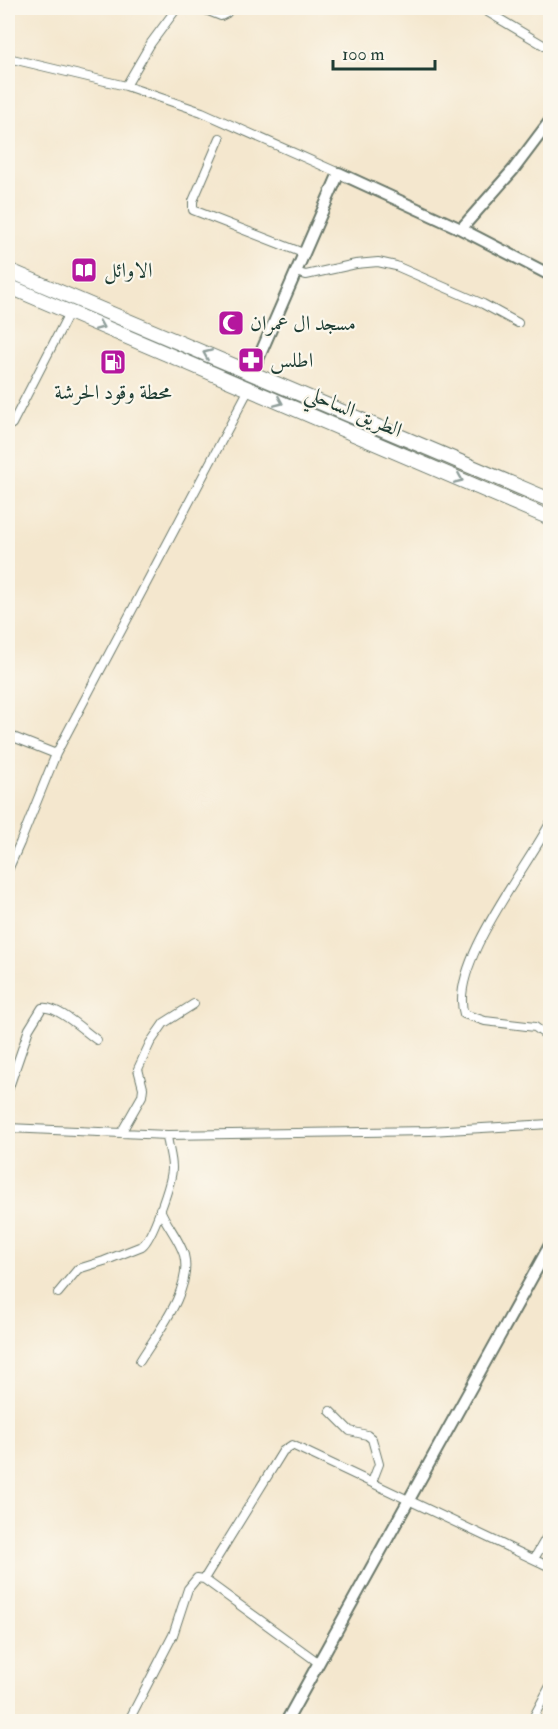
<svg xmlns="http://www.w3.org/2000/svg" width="558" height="1729" font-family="'IM FELL Double Pica',Amiri,serif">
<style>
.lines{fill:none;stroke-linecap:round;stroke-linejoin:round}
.street-casing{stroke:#6a786a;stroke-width:10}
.secondary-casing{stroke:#6a786a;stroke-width:14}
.highway-casing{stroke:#6a786a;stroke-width:16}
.street{stroke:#fff;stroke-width:8}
.secondary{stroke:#fff;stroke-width:10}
.highway{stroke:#fff;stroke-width:14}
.oneway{stroke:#8f9e9a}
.labels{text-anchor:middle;stroke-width:4.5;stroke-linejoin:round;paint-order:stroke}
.poi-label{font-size:21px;fill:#1f3d34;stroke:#fbf7ec;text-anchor:start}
.street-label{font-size:21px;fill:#1f3d34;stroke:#fbf7ec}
</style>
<rect width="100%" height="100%" fill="#fbf7ec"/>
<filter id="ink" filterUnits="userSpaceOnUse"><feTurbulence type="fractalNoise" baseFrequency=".0167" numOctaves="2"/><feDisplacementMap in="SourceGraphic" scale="12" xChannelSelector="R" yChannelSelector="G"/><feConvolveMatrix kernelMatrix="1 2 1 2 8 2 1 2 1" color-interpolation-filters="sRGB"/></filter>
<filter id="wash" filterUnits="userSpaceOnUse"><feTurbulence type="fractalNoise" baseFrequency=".008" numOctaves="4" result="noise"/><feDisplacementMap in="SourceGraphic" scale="24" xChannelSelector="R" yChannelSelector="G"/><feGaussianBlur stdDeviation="1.35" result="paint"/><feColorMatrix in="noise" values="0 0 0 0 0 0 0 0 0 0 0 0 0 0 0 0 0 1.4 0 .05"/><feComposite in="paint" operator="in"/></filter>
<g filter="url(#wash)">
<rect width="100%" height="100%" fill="#f4e7ce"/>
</g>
<g filter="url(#ink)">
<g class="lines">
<defs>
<path id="street" d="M201,8L221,16L227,13L229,8
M481,8L550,49
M8,58L126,86L202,112L339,173
M126,86L151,43L177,8
M220,138L193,201V210L303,253
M295,272L306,275L356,264L378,262L396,266L483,304L518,323
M8,426L12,424L69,313
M8,735L56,754
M550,823C528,866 448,966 464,1014L485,1021L535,1027L550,1038
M8,870L20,843L56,754L249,389
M8,1090L29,1029L42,1008C57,1005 84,1031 97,1040
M8,1128L167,1135L430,1131L550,1124
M121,1133L142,1096L143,1088L138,1069L150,1043L164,1023L194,1004
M58,1293L78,1269L104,1261L142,1246C152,1239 172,1182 172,1168C172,1157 168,1147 167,1135
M140,1361C157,1333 193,1289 184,1255C179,1238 166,1225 160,1209
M330,1411L350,1431L367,1435L372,1439L379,1464L372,1482
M534,1559L550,1531
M204,1579L283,1451L292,1445L550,1567
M128,1722L173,1635L188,1589L197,1578L204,1579L319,1663
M531,1722L550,1686"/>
<path id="secondary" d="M461,229L513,170L550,121
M252,373L339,173L461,229L550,275
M286,1722L550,1245"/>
<path id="highway" d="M8,270L550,500
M8,286L550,518"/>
</defs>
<use href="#street" class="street-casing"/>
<use href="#secondary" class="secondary-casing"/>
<use href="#highway" class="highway-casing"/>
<use href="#street" class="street"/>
<use href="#secondary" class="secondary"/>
<use href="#highway" class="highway"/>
</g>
<defs><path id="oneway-chevron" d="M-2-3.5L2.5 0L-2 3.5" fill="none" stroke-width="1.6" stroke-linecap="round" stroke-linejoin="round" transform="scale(1.5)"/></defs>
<g class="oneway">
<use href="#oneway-chevron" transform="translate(100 326) rotate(23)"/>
<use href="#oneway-chevron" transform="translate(207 354) rotate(-157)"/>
<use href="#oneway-chevron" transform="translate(279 402) rotate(23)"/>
<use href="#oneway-chevron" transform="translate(459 479) rotate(23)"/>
</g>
</g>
<defs>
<symbol id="library-square" viewBox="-11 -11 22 22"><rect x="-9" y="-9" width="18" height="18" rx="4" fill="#b5179e" stroke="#fbf7ec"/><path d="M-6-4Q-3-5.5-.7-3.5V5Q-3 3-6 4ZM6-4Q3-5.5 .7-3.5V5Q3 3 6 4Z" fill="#fff"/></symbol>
<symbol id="mosque-square" viewBox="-11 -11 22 22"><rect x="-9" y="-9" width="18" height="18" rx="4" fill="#b5179e" stroke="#fbf7ec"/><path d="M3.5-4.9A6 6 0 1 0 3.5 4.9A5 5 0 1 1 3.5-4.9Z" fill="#fff"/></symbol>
<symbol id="pharmacy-square" viewBox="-11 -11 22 22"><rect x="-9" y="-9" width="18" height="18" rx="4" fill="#b5179e" stroke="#fbf7ec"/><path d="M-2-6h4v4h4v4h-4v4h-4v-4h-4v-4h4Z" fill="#fff"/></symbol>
<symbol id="fuel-square" viewBox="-11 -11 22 22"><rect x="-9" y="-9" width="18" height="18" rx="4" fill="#b5179e" stroke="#fbf7ec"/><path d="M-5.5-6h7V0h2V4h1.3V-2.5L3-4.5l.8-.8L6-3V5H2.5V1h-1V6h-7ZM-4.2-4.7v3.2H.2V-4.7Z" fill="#fff"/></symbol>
</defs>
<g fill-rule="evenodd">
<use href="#library-square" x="69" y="255" width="30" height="30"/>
<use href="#mosque-square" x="216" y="308" width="30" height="30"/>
<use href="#pharmacy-square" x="236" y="345" width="30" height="30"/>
<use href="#fuel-square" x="98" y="347" width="30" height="30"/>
</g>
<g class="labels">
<g class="poi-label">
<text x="104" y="277">الاوائل</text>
<text x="250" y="330">مسجد ال عمران</text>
<text x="270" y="367">اطلس</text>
<text x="113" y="399" text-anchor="middle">محطة وقود الحرشة</text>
</g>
<g class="street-label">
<text transform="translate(354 411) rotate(23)" y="7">الطريق الساحلي</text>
</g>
</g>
<rect width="558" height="1729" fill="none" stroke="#fbf7ec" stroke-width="30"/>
<path d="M333 60v9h102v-9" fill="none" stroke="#1f3d34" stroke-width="3"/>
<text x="342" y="60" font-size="18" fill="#1f3d34" stroke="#fbf7ec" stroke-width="4.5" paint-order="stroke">100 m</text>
</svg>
